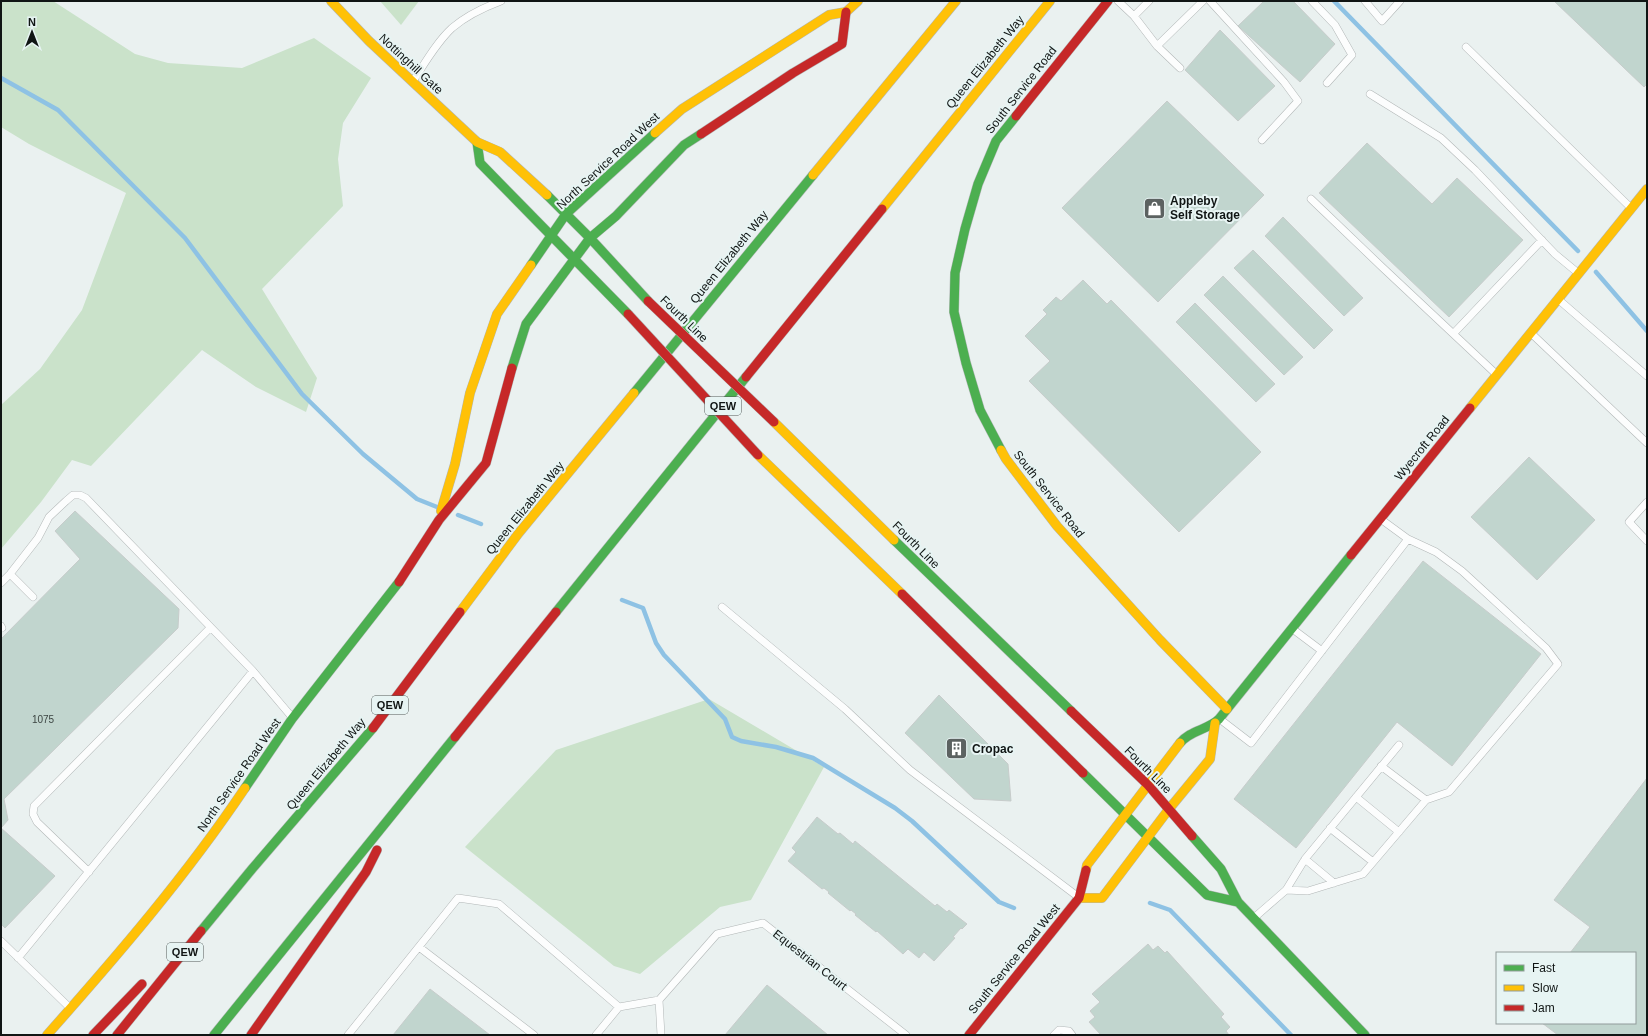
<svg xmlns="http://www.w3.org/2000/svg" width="1648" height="1036" font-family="Arial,sans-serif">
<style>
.green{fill:#cae2ca}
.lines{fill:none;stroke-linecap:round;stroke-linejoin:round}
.stream{stroke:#8ec2e4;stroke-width:4.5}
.building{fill:#c1d5ce;stroke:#c7cccb}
.lane-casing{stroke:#b2b7b7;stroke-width:8}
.fast-casing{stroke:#b2b7b7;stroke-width:10}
.slow-casing{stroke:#b2b7b7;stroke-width:10}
.jam-casing{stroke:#b2b7b7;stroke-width:10}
.lane{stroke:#fcfdfd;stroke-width:7}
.fast{stroke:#4caf50;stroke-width:9}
.slow{stroke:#ffc107;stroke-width:9}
.jam{stroke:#c62828;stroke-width:9}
.jam-bridge-casing{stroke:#b2b7b7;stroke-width:10;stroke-linecap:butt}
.jam-bridge{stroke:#c62828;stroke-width:9}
.labels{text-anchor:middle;stroke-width:4;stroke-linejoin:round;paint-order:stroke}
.number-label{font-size:10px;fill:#3c4542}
.shield{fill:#e7f4f3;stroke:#505857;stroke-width:1}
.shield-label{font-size:11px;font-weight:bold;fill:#101514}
.street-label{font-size:12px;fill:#101514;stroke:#e7f4f3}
.poi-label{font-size:12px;font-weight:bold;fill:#101514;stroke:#e7f4f3;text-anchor:start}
</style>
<rect width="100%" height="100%" fill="#eaf1f0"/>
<path class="green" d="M1,1H53L135,54L168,63L242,68L314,38L371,78L343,123L338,159L343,206L262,289L317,378L306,412L256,387L202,350L91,466L72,460L41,502L1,549V405L40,369L82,310L126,193L29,144L1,127Z
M380,1H419L401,25Z
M709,699L824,767L751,900L720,907L640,974L614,966L465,847L556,750Z"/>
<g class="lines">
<path class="stream" d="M1334,1L1578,251
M1,78L58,110L185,238L302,394L363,454L417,499L437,507
M1596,272L1647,331
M458,515L481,524
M622,600L643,608L656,643L664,655L725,719L732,737L741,741L776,747L813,758L895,808L912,821L999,902L1014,908
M1150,903L1170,910L1291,1035"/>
</g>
<path class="building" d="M1264,1H1293L1335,44L1300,82L1238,26Z
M1554,1H1647V84L1644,87Z
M1220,30L1275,86L1238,121L1185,70Z
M1167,101L1264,195L1158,302L1062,208Z
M1367,143L1432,204L1457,178L1523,240L1449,317L1319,193Z
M1283,217L1363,298L1344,316L1265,236Z
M1253,250L1333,330L1314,349L1234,268Z
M1223,276L1303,357L1284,375L1204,295Z
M1083,280L1107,304L1111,300L1261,452L1179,532L1029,381L1050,361L1025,336L1047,314L1043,310L1056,297L1061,301Z
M1195,303L1275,384L1256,402L1176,322Z
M1529,457L1595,520L1537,580L1471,517Z
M75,511L179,609L178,628L4,799L8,820L1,828L55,876L5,928L1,924V639L80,559L55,531Z
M1423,561L1541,654L1452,766L1397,722L1296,848L1234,799Z
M939,695L1008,764L1011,801L974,799L905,733Z
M1647,778V1035H1558L1542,1023H1635V953H1570L1590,927L1554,900Z
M817,817L838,834L840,833L853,844L855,841L935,906L937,904L947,912L949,910L967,924L962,929L961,928L953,937L955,938L934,961L924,952L919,958L908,949L903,954L877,931L876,932L855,915L856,914L851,910L850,911L828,893L829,892L824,888L822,889L788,861L796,852L792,848Z
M1148,944L1153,950L1158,946L1165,953L1167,951L1224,1014L1221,1017L1230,1027L1226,1031L1229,1035H1101L1089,1022L1095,1017L1090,1011L1100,1002L1092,994Z
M767,985L828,1035H725Z
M430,989L490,1035H393Z"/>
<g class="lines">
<defs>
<path id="lane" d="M1118,1L1134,16L1149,1
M1210,1L1284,82L1298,101L1262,140
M1312,1L1335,25L1352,55L1327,83
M1365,1L1382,21L1400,1
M1134,16L1157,46L1180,68
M1157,46L1203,1
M1466,47L1631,208
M413,81C425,63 436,43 452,28C466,16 485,7 501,1
M1370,94L1441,138L1475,170L1555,254L1578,273
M1311,199L1382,267L1495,373
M1559,300L1647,376
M1454,333L1542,240
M1533,335L1647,443
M1647,502L1629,522L1647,541
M1382,520L1408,539L1436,552L1462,571L1546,648L1558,664L1449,792L1426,800
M10,574L33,597
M1,583L10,574L38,538L49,517L66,501L73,495H80L86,498L253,671L291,716
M722,607L845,709L910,770L1077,896
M1,626L2,628
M1294,630L1322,651
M1221,720L1251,743L1408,539
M1356,797L1399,832
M1330,828L1373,862
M1305,859L1334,883
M89,872L37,822L33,814L34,806L210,628
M1286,890L1308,891L1363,874L1426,800L1381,766
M1255,917L1286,890L1305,859L1399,745
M1,941L69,1007
M419,947L534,1035
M18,958L253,671
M659,1000L717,934L763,923L906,1035
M659,1000L661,1035
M348,1035L458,898L499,904L619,1007
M596,1035L619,1007L659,1000
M1054,1035L1059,1030L1069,1031L1072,1035"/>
<path id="fast" d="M477,142L480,163L628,314
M547,195L590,238L648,301
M531,265L566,214L655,133
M512,368L526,324L590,238L616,216L684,145L701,134
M634,393L813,175
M1001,450L980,410L966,363L954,312L955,273L965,229L978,184L996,141L1016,116
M894,540L1071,711
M556,612L746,377
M1180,743C1190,730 1208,730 1219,719L1351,555
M1083,773L1207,895L1238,902
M245,788L292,719L399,582
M1192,836L1221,869L1238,902L1365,1035
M201,931L252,869L373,728
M214,1035L455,737"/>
<path id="slow" d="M331,1L369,41L477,142L500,152L547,195
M655,133L682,109L829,15L846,12L858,1
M813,175L956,1
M882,209L1050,1
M1470,408L1647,189
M774,422L894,540
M1001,450L1006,459L1057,526L1160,640L1227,709
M758,455L902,594
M441,511L455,464L470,393L497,314L531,265
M460,612L518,534L634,393
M1086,870L1087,865L1180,743
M1079,898H1102L1169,809L1210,759L1215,723
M47,1035C117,956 186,876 245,788"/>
<path id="jam" d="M1016,116L1108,1
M701,134L793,73L842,44L846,12
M746,377L882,209
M1351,555L1470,408
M399,582L439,520L486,463L512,368
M902,594L1083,773
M1071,711L1148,785L1192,836
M373,728L460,612
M455,737L556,612
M93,1035L142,984
M117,1035L201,931
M251,1035L366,872L377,850
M969,1035L1079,898L1086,870"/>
</defs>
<use href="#lane" class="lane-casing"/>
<use href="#fast" class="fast-casing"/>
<use href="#slow" class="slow-casing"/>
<use href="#jam" class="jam-casing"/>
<use href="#lane" class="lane"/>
<use href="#fast" class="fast"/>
<use href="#slow" class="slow"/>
<use href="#jam" class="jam"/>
<defs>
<path id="jam-bridge" d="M648,301L774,422
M628,314L758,455"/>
</defs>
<use href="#jam-bridge" class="jam-bridge-casing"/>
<use href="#jam-bridge" class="jam-bridge"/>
</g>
<defs>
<symbol id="shop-square" viewBox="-11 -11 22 22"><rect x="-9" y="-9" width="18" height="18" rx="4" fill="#5c6261" stroke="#e7f4f3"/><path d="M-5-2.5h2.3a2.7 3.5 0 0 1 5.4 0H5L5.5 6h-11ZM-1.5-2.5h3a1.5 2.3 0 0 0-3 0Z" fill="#fff"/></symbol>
<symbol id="building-square" viewBox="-11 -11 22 22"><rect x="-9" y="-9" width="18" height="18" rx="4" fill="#5c6261" stroke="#e7f4f3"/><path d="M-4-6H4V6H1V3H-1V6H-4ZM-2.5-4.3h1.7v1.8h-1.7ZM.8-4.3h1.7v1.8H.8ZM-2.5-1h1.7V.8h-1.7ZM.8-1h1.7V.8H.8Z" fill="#fff"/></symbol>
</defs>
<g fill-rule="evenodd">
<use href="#shop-square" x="1142" y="196" width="25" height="25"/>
<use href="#building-square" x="944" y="736" width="25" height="25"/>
</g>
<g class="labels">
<g class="number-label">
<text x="43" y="723">1075</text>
</g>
<g class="shield">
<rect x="705" y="397" width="36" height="18" rx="3"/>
<rect x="372" y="696" width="36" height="18" rx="3"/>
<rect x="167" y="943" width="36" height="18" rx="3"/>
</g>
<g class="shield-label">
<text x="723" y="410">QEW</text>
<text x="390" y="709">QEW</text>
<text x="185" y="956">QEW</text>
</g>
<g class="street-label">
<text transform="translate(985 62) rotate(-51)" y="4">Queen Elizabeth Way</text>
<text transform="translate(411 64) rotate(43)" y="4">Nottinghill Gate</text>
<text transform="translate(1021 90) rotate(-52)" y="4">South Service Road</text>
<text transform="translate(608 161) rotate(-43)" y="4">North Service Road West</text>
<text transform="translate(729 257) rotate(-51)" y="4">Queen Elizabeth Way</text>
<text transform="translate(684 319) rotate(44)" y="4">Fourth Line</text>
<text transform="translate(1422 448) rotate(-51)" y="4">Wyecroft Road</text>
<text transform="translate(1049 494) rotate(52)" y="4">South Service Road</text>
<text transform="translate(525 508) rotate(-51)" y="4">Queen Elizabeth Way</text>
<text transform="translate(916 545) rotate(45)" y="4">Fourth Line</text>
<text transform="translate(326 764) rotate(-50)" y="4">Queen Elizabeth Way</text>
<text transform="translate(1148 770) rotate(45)" y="4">Fourth Line</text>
<text transform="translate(239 775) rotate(-55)" y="4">North Service Road West</text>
<text transform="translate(1014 959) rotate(-51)" y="4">South Service Road West</text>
<text transform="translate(810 960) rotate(38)" y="4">Equestrian Court</text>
</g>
<g class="poi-label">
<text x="1170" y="205">Appleby<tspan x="1170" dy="14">Self Storage</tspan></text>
<text x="972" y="753">Cropac</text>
</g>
</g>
<rect width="1648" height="1036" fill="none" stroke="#101514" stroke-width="4"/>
<rect x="1496" y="952" width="140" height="72" fill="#e7f4f3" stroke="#919b9a"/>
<rect x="1504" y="965" width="20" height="6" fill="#4caf50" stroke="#919b9a"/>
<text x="1532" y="972" font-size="12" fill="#101514">Fast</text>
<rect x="1504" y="985" width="20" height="6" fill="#ffc107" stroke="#919b9a"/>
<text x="1532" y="992" font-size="12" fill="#101514">Slow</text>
<rect x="1504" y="1005" width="20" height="6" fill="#c62828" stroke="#919b9a"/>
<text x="1532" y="1012" font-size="12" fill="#101514">Jam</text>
<g transform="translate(32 32)" stroke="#e7f4f3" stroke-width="3" paint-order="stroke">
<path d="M0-3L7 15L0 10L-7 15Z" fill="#101514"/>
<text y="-6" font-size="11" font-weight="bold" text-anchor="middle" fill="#101514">N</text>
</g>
</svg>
